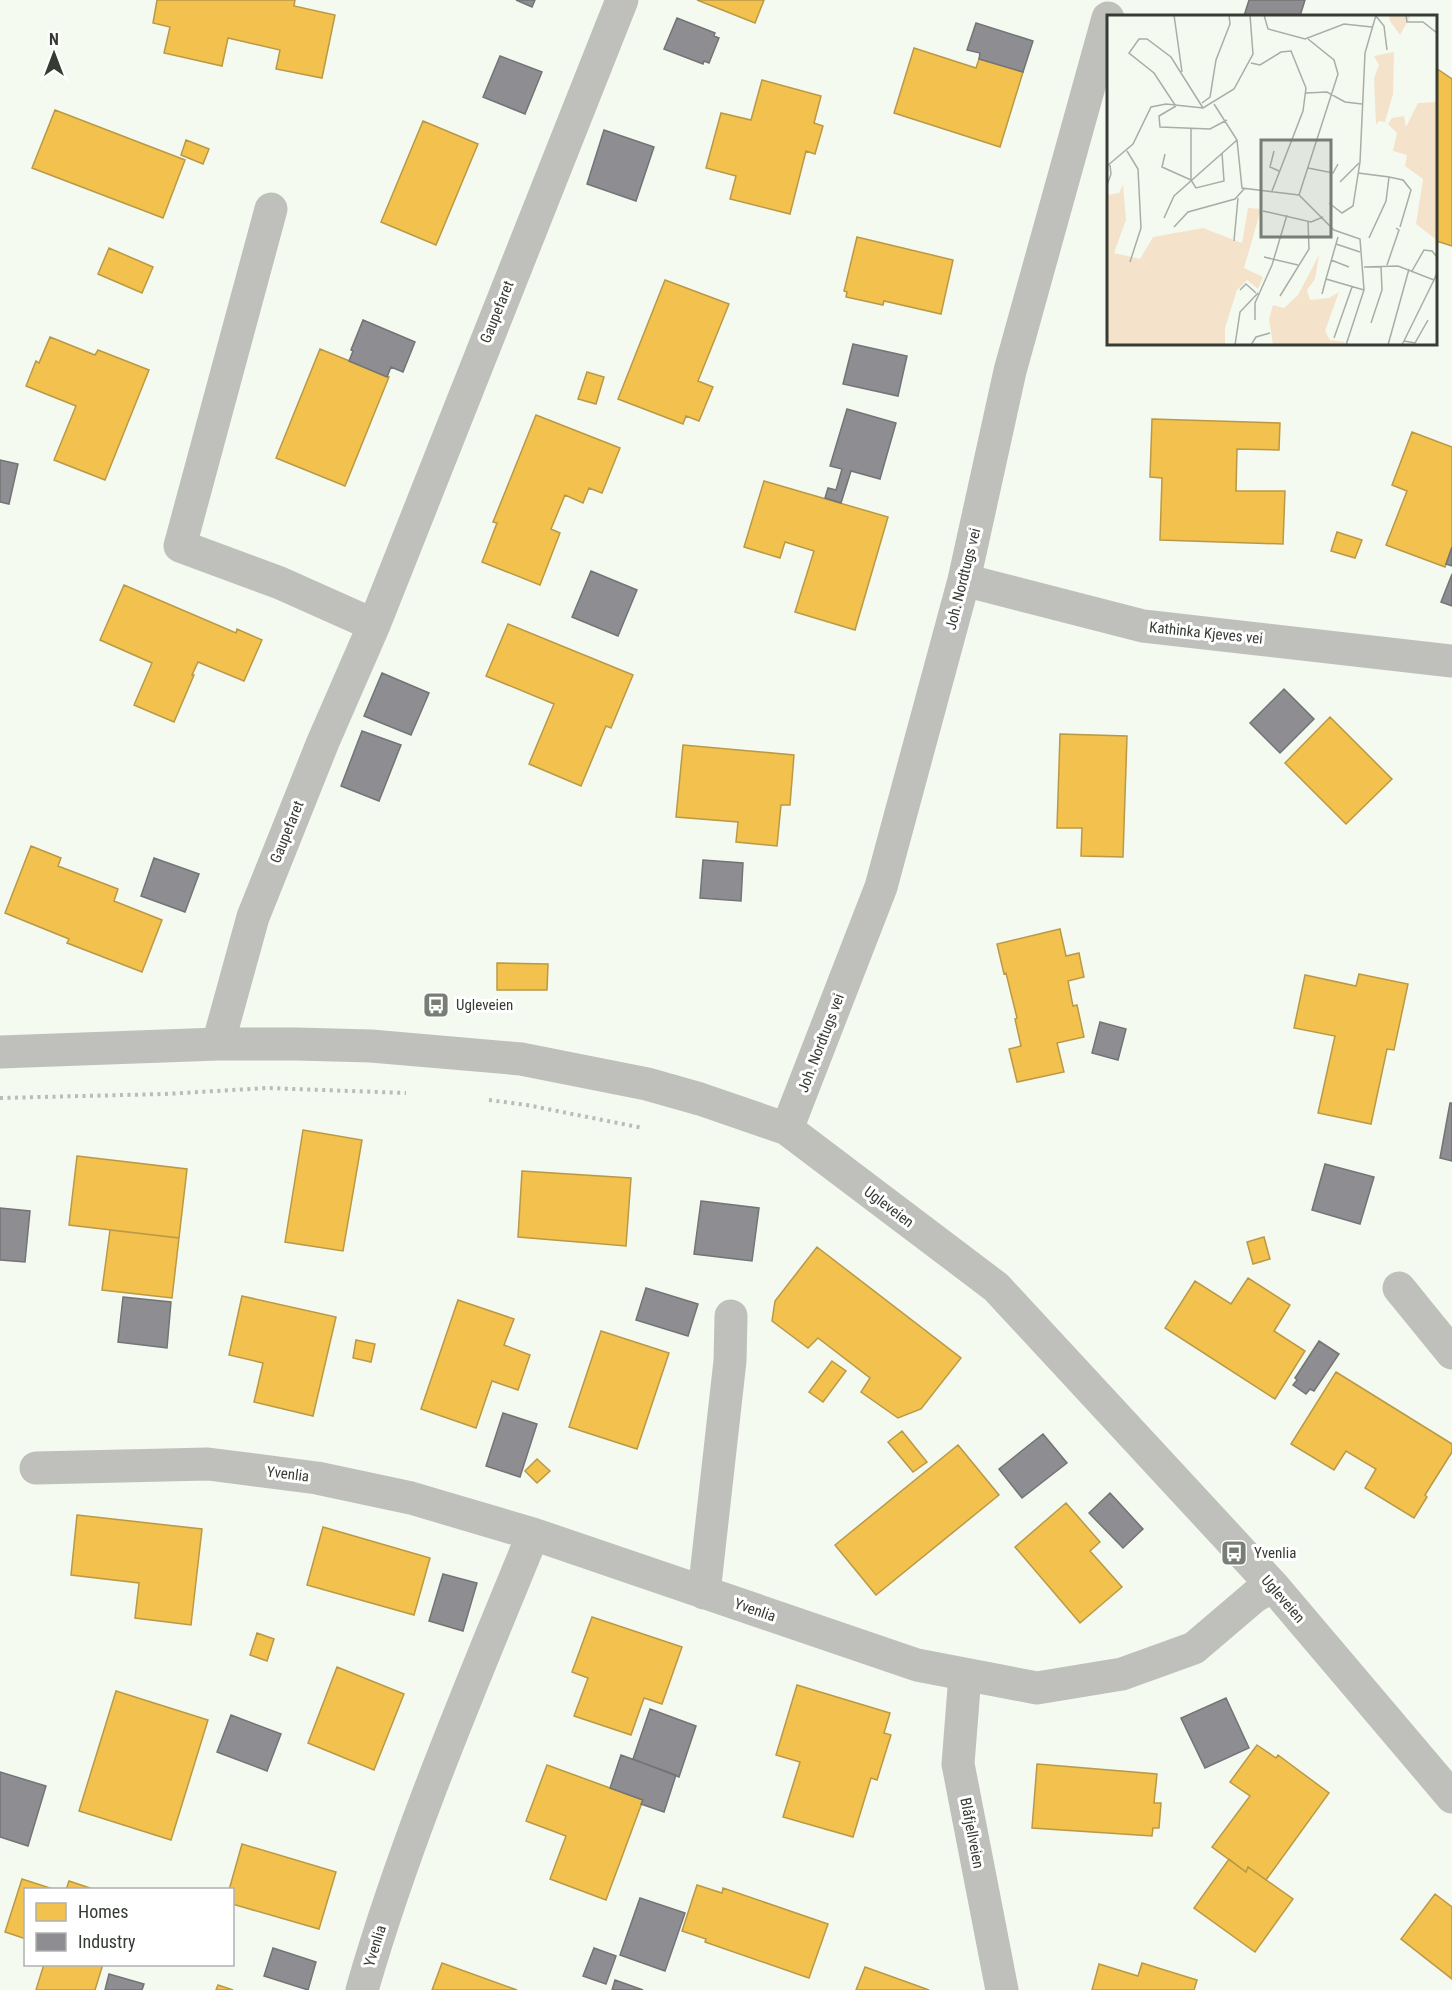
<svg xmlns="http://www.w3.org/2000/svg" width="1452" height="1990" font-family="'Roboto Condensed',sans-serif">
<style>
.homes{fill:#f2c14e;stroke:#ba9946;stroke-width:1.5}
.industry{fill:#8d8d92;stroke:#737476;stroke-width:1.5}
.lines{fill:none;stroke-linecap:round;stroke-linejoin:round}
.path{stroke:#babcb7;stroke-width:4;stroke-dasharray:3 4.5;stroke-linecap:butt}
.minor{stroke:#bfc0bc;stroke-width:33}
.labels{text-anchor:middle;stroke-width:6;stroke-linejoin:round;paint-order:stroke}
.street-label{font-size:15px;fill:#363b34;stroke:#fff}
.poi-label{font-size:15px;fill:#363b34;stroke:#fff;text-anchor:start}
.inset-road{fill:none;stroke:#a8aea5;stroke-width:1.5}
.view{fill:#787e76;fill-opacity:0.15;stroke:#787e76;stroke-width:3}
.inset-edge{fill:none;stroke:#363b34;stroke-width:3}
</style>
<rect width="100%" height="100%" fill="#f4faf0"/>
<path class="homes" d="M157,0H295L294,6L335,15L322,78L276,69L280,50L228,38L222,66L164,53L170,27L153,23Z
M697,0H764L755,23Z
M914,48L976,68L979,59L1023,72L1000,147L894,113Z
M1436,68L1452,79V246L1436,241Z
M762,80L821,96L814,123L823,126L815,154L806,151L790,214L730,199L736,176L706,168L721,113L751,120Z
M55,110L185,160L163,218L32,168Z
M423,121L478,144L436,245L381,222Z
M186,140L209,149L203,164L181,155Z
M857,237L953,260L941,314L884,301L883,305L846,297L847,292L844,291Z
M109,248L153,267L142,293L98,274Z
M665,280L729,304L698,381L713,387L699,421L686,416L683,424L618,399Z
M50,337L95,355L98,350L149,370L105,480L54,460L76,406L26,386L36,361L39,363Z
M320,349L389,377L345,486L276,458Z
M587,372L604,377L596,404L578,399Z
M536,415L620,448L602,493L589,488L583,503L565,495L551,529L560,533L540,585L482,562L497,523L493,522Z
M1152,419L1280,423L1279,450L1237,449L1236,491H1285L1283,544L1160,540L1162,478L1150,477Z
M1412,432L1452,447V547L1445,567L1386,545L1407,491L1392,485Z
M764,481L888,517L855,630L795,612L814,551L785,542L780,558L744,547Z
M1337,532L1362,540L1355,558L1331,551Z
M124,585L236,633L237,629L262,640L244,681L198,662L192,675H194L174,722L134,705L152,663L100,640Z
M508,624L633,675L611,728L606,726L581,786L529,764L554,704L486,676Z
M1330,717L1392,779L1346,824L1285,763Z
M1060,734L1127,736L1123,857L1081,856L1082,828H1057Z
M683,745L794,755L790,805H781L777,846L736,842L738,822L676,817Z
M31,846L61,858L58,866L118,889L114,901L162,920L142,972L67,943L69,939L5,913Z
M1060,929L1066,956L1079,953L1084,977L1068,981L1073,1006L1077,1005L1084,1037L1057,1043L1064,1072L1017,1082L1009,1049L1021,1046L1015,1019L1017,1018L1006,973L1004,974L997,944Z
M497,963L548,964L547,990H497Z
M1359,974L1408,984L1394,1050L1387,1049L1371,1124L1318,1113L1335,1036L1294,1028L1305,975L1356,986Z
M303,1130L362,1140L343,1251L285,1242Z
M77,1156L187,1169L179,1238L69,1225Z
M522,1171L631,1178L626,1246L518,1237Z
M110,1230L179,1238L172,1298L102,1290Z
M1264,1237L1270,1259L1253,1264L1247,1242Z
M817,1247L961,1358L921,1409L898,1418L861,1392L870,1378L818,1338L808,1348L772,1321L775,1301Z
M1248,1278L1290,1305L1274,1331L1305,1351L1275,1399L1165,1328L1195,1281L1231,1304Z
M242,1296L336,1317L313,1416L254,1402L263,1363L229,1355Z
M458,1300L514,1319L504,1345L530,1355L518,1390L492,1381L476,1428L421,1409Z
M601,1331L669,1353L637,1449L569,1427Z
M356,1340L375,1344L371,1362L353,1358Z
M832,1361L846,1371L823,1402L809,1392Z
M1336,1372L1452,1444V1452L1425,1495L1427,1497L1414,1518L1365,1488L1376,1469L1346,1451L1334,1470L1291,1444Z
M902,1431L927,1462L913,1472L888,1442Z
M958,1445L999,1495L876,1595L835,1545Z
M537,1459L550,1471L537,1483L525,1471Z
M1066,1503L1100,1542L1090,1551L1122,1587L1080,1623L1015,1547Z
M77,1515L202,1529L191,1625L135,1618L139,1583L71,1575Z
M323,1527L430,1558L414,1615L307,1585Z
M592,1617L682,1647L662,1704L644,1698L631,1735L574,1716L588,1678L572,1672Z
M257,1633L274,1639L267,1661L250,1655Z
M337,1667L404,1694L374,1770L308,1743Z
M797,1685L890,1713L884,1733L891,1735L877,1780L871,1778L853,1837L783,1817L800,1762L776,1755Z
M116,1691L208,1720L171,1840L79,1811Z
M1257,1745L1276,1758L1278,1755L1329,1793L1266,1880L1248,1867L1246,1872L1212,1847L1250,1796L1230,1782Z
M1037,1764L1157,1774L1154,1803H1161L1159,1828H1153L1152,1836L1032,1828Z
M547,1765L643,1800L606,1900L550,1879L566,1836L526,1821Z
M242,1844L336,1872L319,1929L232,1904V1890H229Z
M1229,1859L1246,1872L1248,1867L1293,1899L1255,1952L1194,1908Z
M22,1879L56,1890H26V1939L5,1932Z
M69,1881L96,1890H66Z
M697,1885L722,1893L723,1888L828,1924L809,1978L705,1942L706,1939L682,1931Z
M1435,1894L1452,1907V1979L1401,1939Z
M442,1963L517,1990H432Z
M1142,1963L1197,1980L1194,1990H1092L1099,1964L1138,1976Z
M44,1964H103L95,1990H36Z
M865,1967L929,1990H856Z
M218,1985L233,1990H216Z"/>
<path class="industry" d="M516,0H535L532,7Z
M1249,0H1305L1300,16H1244Z
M677,18L715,33L714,36L719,38L709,63L704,61L703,64L664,49Z
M976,23L1033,41L1023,72L979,59L980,53L967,50Z
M500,56L542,72L525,114L483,97Z
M604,130L654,147L636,201L587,184Z
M363,320L415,342L403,372L391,367L387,377L349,361L353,351L351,350Z
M853,344L907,356L898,396L843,384Z
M847,409L896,423L880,479L851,471L841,503L825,498L828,488L836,490L842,469L830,466Z
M0,460L18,464L9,504L0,502Z
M1452,547V566L1446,564Z
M591,571L637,590L618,636L572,617Z
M1452,574V606L1441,602Z
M382,673L429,693L411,735L364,716Z
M1284,689L1314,719L1280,753L1250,723Z
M362,731L401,745L379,801L341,786Z
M154,858L199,874L185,912L141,896Z
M703,860L743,863L741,901L700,898Z
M1100,1022L1126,1029L1118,1060L1092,1053Z
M1450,1103H1452V1161L1440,1158Z
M1325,1164L1374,1177L1360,1224L1312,1210Z
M701,1201L759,1208L752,1261L694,1254Z
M0,1208L30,1211L25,1262L0,1260Z
M646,1288L698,1304L688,1336L636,1320Z
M123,1297L171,1302L167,1348L118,1342Z
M1319,1341L1339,1354L1314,1391L1310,1389L1306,1394L1293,1385L1297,1380L1295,1378Z
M503,1413L537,1424L520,1477L486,1466Z
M1043,1434L1067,1463L1022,1498L999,1469Z
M1110,1493L1143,1529L1123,1548L1089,1513Z
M443,1574L477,1583L463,1631L429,1621Z
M1226,1698L1249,1748L1205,1768L1181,1718Z
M650,1709L696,1726L679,1777L633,1759Z
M231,1715L281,1734L267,1771L217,1752Z
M621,1755L676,1775L664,1812L641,1804L643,1800L610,1788Z
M0,1772L46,1786L28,1846L0,1837Z
M640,1898L685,1913L665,1971L620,1955Z
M273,1948L316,1962L308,1990L264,1976Z
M594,1948L616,1956L606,1984L583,1976Z
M109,1974L144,1984L142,1990H105Z
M615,1980L643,1990H612Z"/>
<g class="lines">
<path class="path" d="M0,1098L165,1094L267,1088L406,1093
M489,1100L527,1105L643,1128"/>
<path class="minor" d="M271,209L180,546L280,583L374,625
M964,580L1143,626L1452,661
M218,1044L253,917L323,742L374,625L622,0
M0,1052L218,1044H296L371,1046L521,1059L647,1084L700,1099L787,1129L996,1287L1273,1586L1452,1797
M787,1129L881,887L964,580L1010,371L1108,18
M1399,1288L1452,1353
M36,1468L208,1464L317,1478L411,1498L533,1534L917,1665L1037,1688L1122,1674L1194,1648L1255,1596L1273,1586
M704,1593L730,1361L731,1316
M965,1675L958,1764L1002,1990
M362,1990C407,1834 472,1684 533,1534"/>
</g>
<defs>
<symbol id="bus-square" viewBox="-11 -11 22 22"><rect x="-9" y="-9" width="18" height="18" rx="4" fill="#787e76" stroke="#fff"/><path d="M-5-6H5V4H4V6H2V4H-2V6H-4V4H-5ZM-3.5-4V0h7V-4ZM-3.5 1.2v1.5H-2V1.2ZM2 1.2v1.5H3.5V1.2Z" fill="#fff"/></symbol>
</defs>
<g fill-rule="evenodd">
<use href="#bus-square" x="421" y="990" width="30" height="30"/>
<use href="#bus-square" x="1219" y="1538" width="30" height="30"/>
</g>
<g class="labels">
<g class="street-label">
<text transform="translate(497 312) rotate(-68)" y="5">Gaupefaret</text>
<text transform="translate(963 579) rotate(-76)" y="5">Joh. Nordtugs vei</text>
<text transform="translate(1206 633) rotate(6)" y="5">Kathinka Kjeves vei</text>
<text transform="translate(287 832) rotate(-68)" y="5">Gaupefaret</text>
<text transform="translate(821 1043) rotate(-69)" y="5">Joh. Nordtugs vei</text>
<text transform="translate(889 1207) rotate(37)" y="5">Ugleveien</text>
<text transform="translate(288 1474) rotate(7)" y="5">Yvenlia</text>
<text transform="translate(1283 1599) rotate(49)" y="5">Ugleveien</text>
<text transform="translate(755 1610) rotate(19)" y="5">Yvenlia</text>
<text transform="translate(972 1833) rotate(79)" y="5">Blåfjellveien</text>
<text transform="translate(375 1946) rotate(-73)" y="5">Yvenlia</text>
</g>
<g class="poi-label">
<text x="456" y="1010">Ugleveien</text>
<text x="1254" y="1558">Yvenlia</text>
</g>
</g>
<g transform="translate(1107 15)">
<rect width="330" height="330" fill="#f4faf0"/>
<path d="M282,0H304L293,20L283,6ZM287,37L286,79L278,107L272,106L269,110L267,63L272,50L267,41ZM330,87V225L309,209L316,164L298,151L300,140L286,136L290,118L281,109L285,103L297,101L299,112L311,88ZM16,170L19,205L7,238L33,244L46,222L96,213L135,228L141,193L154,194L137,253L156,262L151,274L140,265L130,275L118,313V330H0V180L12,178ZM212,240L208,264L200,275L203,285L222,283L232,277L218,316L223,325L238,327L236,330H166L162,304L166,290L177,293L191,280Z" fill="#f5e2ca"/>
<path class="inset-road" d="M67,0L75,57M157,0L161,14L198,24L237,9L265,12M299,0L300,7H316L330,18M269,1L277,11L280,35M144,48L153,50L174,37L184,36L199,73L196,96L165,176M199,78L220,77L238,87L255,89M95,88L103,82L109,45L123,9L122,0M107,89L130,125L135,173L192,180L227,215L253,224L257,275L239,330M68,90L47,58L22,38L32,24H40L64,42L96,93M69,91L52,101L53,112L103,114L120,105M84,114V165L89,173L117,166L115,138M20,136L31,154L34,213L23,247M167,136L163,152L172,156M58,139L55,152L84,165M0,151L26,129L44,92L59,89L96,93L127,74L146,39L143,0M201,153L226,158L231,149M251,158L282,162L279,186L262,223M282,162L296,165L304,175L293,212M233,167L252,148M0,170L4,159L3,150M192,180L231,59L227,45L201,24M222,188L235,198L246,191L253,147L258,38L269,0M156,196L204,207L216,202M57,203L67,181L130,125M67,212L81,197L128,184L137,174M127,226L131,183M229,229L253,237M157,242L191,250M224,245L242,252M280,250L292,215L289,213M257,252L291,251L327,265L330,258M305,256L317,235L325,236L330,242M219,264L231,222M133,275L139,269L149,278M215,279L219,264L257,275M173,281L202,234L201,206M148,305V288L165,250L180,200M264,308L275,275L274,251M227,323L245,272M297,326L308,328L321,305M128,330L133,297L151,278M144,330L149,322L163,318M281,330L302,254M295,330L327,265"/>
<path class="view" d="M154,125H224V222H154Z"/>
<rect width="330" height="330" class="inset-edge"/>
</g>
<rect x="24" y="1888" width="210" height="78" fill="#ffffff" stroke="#afb1ae" stroke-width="1.5"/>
<rect x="36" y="1903" width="30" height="18" fill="#f2c14e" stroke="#afb1ae" stroke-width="1.5"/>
<text x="78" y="1918" font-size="18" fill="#363b34">Homes</text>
<rect x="36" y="1933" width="30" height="18" fill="#8d8d92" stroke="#afb1ae" stroke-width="1.5"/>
<text x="78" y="1948" font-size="18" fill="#363b34">Industry</text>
<g transform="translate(54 54)" stroke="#ffffff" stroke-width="4.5" paint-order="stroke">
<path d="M0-4.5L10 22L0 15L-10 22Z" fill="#363b34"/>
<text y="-9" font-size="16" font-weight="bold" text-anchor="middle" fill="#363b34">N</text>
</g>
</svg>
